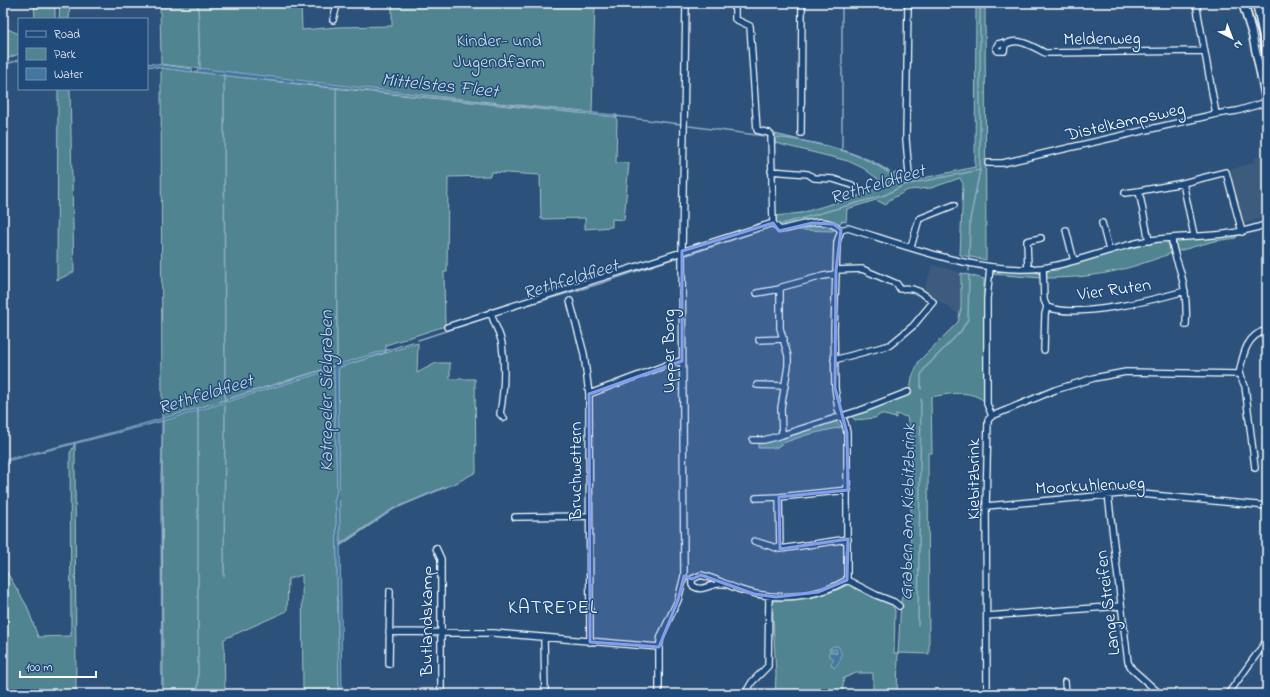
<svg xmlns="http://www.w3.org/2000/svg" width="1270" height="697" font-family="'Indie Flower',sans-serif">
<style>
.built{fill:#3c5b7d}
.green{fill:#508490;stroke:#a8c2c8}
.water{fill:#4377a0;stroke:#8eadc6}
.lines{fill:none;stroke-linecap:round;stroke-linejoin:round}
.stream{stroke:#8eadc6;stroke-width:1.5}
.street-casing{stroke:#fff;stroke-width:8}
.secondary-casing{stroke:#fff;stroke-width:11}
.street{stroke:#1f4a7a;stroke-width:5.5}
.secondary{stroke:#1f4a7a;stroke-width:8}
.tram{stroke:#fff;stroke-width:1}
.marked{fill:#839eea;fill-opacity:0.2;stroke:#839eea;stroke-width:3;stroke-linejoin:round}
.labels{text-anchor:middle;stroke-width:3;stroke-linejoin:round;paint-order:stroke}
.street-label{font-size:18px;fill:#fff;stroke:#1f4a7a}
.park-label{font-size:18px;fill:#d3e0e3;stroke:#1f4a7a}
.water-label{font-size:19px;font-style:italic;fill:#d0dde7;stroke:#1f4a7a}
.neighbourhood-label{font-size:19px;letter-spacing:1px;fill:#fff;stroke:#1f4a7a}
</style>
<rect width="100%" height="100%" fill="#2c527b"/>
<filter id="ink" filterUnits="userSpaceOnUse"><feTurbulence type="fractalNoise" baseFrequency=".025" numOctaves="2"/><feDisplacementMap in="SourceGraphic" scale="8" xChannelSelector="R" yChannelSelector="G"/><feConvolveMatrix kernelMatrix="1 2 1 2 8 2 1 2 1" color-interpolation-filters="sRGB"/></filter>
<g filter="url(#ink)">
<path class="built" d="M1267,156V216L1243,224L1230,170L1255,162V157Z
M933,265L961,273L960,315L923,291Z"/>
<path class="green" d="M34,3H55V19H35Z
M60,3H70L69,19H59Z
M160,3H301L302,30L337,27L392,26V3H595L592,113L323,84L161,64Z
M976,3H985L986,260L960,255L963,184L960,178L931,188L908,190L889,200L886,205L876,200L847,209L846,222L842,221L839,224C821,215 800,223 781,228L775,224V216L801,213L871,192L882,182L863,168L848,161L775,143V134L846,151L872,161L892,173H901V179H919L975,167Z
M3,27L19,34V54L3,60Z
M161,68L322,87L617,117L616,163H629L624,220L612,219V227L585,229V218L541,219L540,175L491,172L490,176L448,177L447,272H444L445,326L386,345V350L162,419Z
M58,89H70L74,272L57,280Z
M822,224L835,227L833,231L798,230L785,233Z
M1237,235L1236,238L1214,241L1175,252L1177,240Z
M1167,241L1172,253C1124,271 1096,278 1045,278L1047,271L1058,270V268C1095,259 1129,245 1167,241Z
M996,271H1039L1042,278L992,274Z
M961,273L984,279V401C969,389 948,394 931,397L932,453H928L929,654L898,653L897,694H873V673H856L844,678L842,694H775L776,674L772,601C802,600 823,597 850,584L892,603L895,611L894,653H898L901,601L910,569L912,442L907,417L896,414V418L881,414L875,418L855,420L850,415L910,392L912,377L919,361L958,322L961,308Z
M418,343L417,373L436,363H450V379H475L476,472L456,483L394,509L340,546L338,370L340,367Z
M334,369L337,491L334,502L336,507L339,694H303L302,575L288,579L287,611L224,639L225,694H163L162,421Z
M834,420L842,427L806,435L783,443L776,448H758V441Z
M75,444L76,694H3V566L27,606L38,637L71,636L70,453Z"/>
<path class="water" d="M147,63L192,69V72L147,66Z
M198,68L507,105L617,115V117L237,77L197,72Z
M386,350V352L340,367L338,370L342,694H339L336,507L334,502L337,491L334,369L171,419L3,462V460C115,434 224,401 333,367L335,364H340Z
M834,646H838C844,655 841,661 834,668L831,664L834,659L828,655L830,651L836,654L837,653L836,649L829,650L830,648Z"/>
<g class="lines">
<path class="stream" d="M198,3L200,69
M842,3V151
M3,65L19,60
M224,75L225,401
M336,88L337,364
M615,116L680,124
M689,126L764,136
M775,137C820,142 870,153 904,185
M782,224L885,195L904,185L980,170
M687,255L767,228
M969,259L970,220L980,170V3
M969,271V267
M494,315L599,284L675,258
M418,340L489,317
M385,351L413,342
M921,389V375L925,368L961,331L968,319L969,275
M340,544L393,509L445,487
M224,577L225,406
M918,625L921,399
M162,694L161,482L163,420
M198,694V409"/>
<defs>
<path id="street" d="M735,3V19L750,26L757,130L769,133L771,135L773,223
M908,3L906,139L909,174
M1196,3L1216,114
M333,20L336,9V3
M1005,45L1004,51H998L996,48L998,44L1002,43L1005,45C1017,36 1034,47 1045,53L1203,51
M801,133L802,3
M988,163H1003L1216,114L1237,111L1267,102
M771,171L808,174L814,178L833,179L852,185
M1125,193L1139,191
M1102,223L1109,250
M1066,230L1074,261
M1194,235L1183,183L1226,172L1242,232
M1172,238C1172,252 1178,261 1181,274C1186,291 1187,307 1186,325
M1149,241L1139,191L1183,183
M911,247L919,219L954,205
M990,267L987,299V404L992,416
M1043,268L1044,300L1047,307L1045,314L1044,350
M1028,269L1027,241L1041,238
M836,274L823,276L782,287L780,289V328L788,356V366L781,408L782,435L864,409L908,392
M757,293L780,289
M570,301L584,354L589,394L590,642
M1047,307C1077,319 1153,300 1185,291
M491,312C493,323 500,332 502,344C505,366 504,392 500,414L504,418
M447,327L773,223L780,230C800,226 824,214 841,230
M759,340L784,339
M834,360L890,345L913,326L933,302C924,293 913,286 900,289L897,284L862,269L836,270
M1239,374L1245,386L1255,468
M1239,374C1243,355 1246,335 1267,330
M757,385L785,386
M589,394L669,364L682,361
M753,440H764L782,435
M1108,494L1128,662L1132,669L1160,694
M756,498L779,497
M986,506L1131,493L1267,506
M515,517L589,516
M848,539L780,549L779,497L848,490
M754,541L780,549
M436,548L441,559V694
M847,580L876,595L894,602L899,606
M723,584C711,582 702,594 692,585V579L701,575C714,578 727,585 741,590C776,601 815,599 847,580V433L845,423L838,409L835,388L834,330L837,242L841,230L848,228C907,246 980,275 1042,268C1079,263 1114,246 1151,240C1189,235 1231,238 1267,224
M987,616L1121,606
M389,632L493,633L659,647
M544,637L545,694
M389,664L390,591
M1065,682L1066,694
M659,694V647L661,636L678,600L684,576L682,251L686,3
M745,694L752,682L768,666L769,596
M987,694L986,506L988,420L992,416L1055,390L1094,378L1126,372L1239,374
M1228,694L1267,640"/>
<path id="secondary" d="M1243,3L1253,35L1267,102
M1257,3L1267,51"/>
</defs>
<use href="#street" class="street-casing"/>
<use href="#secondary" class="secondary-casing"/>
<use href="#street" class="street"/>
<use href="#secondary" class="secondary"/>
<path class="tram" d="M1249,3L1267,86"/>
</g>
</g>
<path class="marked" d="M773,223L779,231L812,223L834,224L841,230L836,270L835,388L847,433L848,490L779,497L780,549L848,539L847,580L818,592L776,597L754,594L701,575L692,579L684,576L678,600L659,647L590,642L589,394L682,361V251Z"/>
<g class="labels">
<g class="street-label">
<text transform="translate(1102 38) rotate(-1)" y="6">Meldenweg</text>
<text transform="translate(1125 121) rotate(-13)" y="6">Distelkampsweg</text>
<text transform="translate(1114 289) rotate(-8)" y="6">Vier Ruten</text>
<text transform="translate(668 351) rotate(-90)" y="6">Upper Borg</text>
<text transform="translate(575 471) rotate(-90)" y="6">Bruchwettern</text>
<text transform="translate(973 479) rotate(-90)" y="6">Kiebitzbrink</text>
<text transform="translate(1090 485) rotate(-3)" y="6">Moorkuhlenweg</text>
<text transform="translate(1107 603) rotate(-97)" y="6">Lange Streifen</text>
<text transform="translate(426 621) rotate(-90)" y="6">Butlandskamp</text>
</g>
<g class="park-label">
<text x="499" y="46">Kinder- und<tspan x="499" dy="21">Jugendfarm</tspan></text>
</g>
<g class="water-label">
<text transform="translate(440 84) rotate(6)" y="7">Mittelstes Fleet</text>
<text transform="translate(877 183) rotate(-17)" y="7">Rethfeldfleet</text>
<text transform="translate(570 278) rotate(-17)" y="7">Rethfeldfleet</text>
<text transform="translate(325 391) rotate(-90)" y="7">Katrepeler Sielgraben</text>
<text transform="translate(205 393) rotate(-17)" y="7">Rethfeldfleet</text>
<text transform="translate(906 512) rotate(-89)" y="7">Graben am Kiebitzbrink</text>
</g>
<g class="neighbourhood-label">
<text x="553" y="613">KATREPEL</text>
</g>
</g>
<rect width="1270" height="697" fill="none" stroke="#1f4a7a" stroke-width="16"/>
<rect x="8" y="8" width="1254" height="681" fill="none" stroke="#fff" stroke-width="1.5" filter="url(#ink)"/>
<rect x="18" y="18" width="130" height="72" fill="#1f4a7a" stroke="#7992af"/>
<rect x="26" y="31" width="20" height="6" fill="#1f4a7a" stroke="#7992af"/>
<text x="54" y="38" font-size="12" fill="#ffffff">Road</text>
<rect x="26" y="48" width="20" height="12" fill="#508490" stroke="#7992af"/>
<text x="54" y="58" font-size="12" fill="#ffffff">Park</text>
<rect x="26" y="68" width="20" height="12" fill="#4377a0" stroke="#7992af"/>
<text x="54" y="78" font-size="12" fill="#ffffff">Water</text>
<g transform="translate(1232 38) rotate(138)" stroke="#1f4a7a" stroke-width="3" paint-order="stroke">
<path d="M0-3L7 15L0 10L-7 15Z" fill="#ffffff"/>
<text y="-6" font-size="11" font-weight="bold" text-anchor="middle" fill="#ffffff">N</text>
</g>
<path d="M20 671v6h76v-6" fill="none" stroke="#ffffff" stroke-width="2"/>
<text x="26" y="671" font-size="12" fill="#ffffff" stroke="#1f4a7a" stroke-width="3" paint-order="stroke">100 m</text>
</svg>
